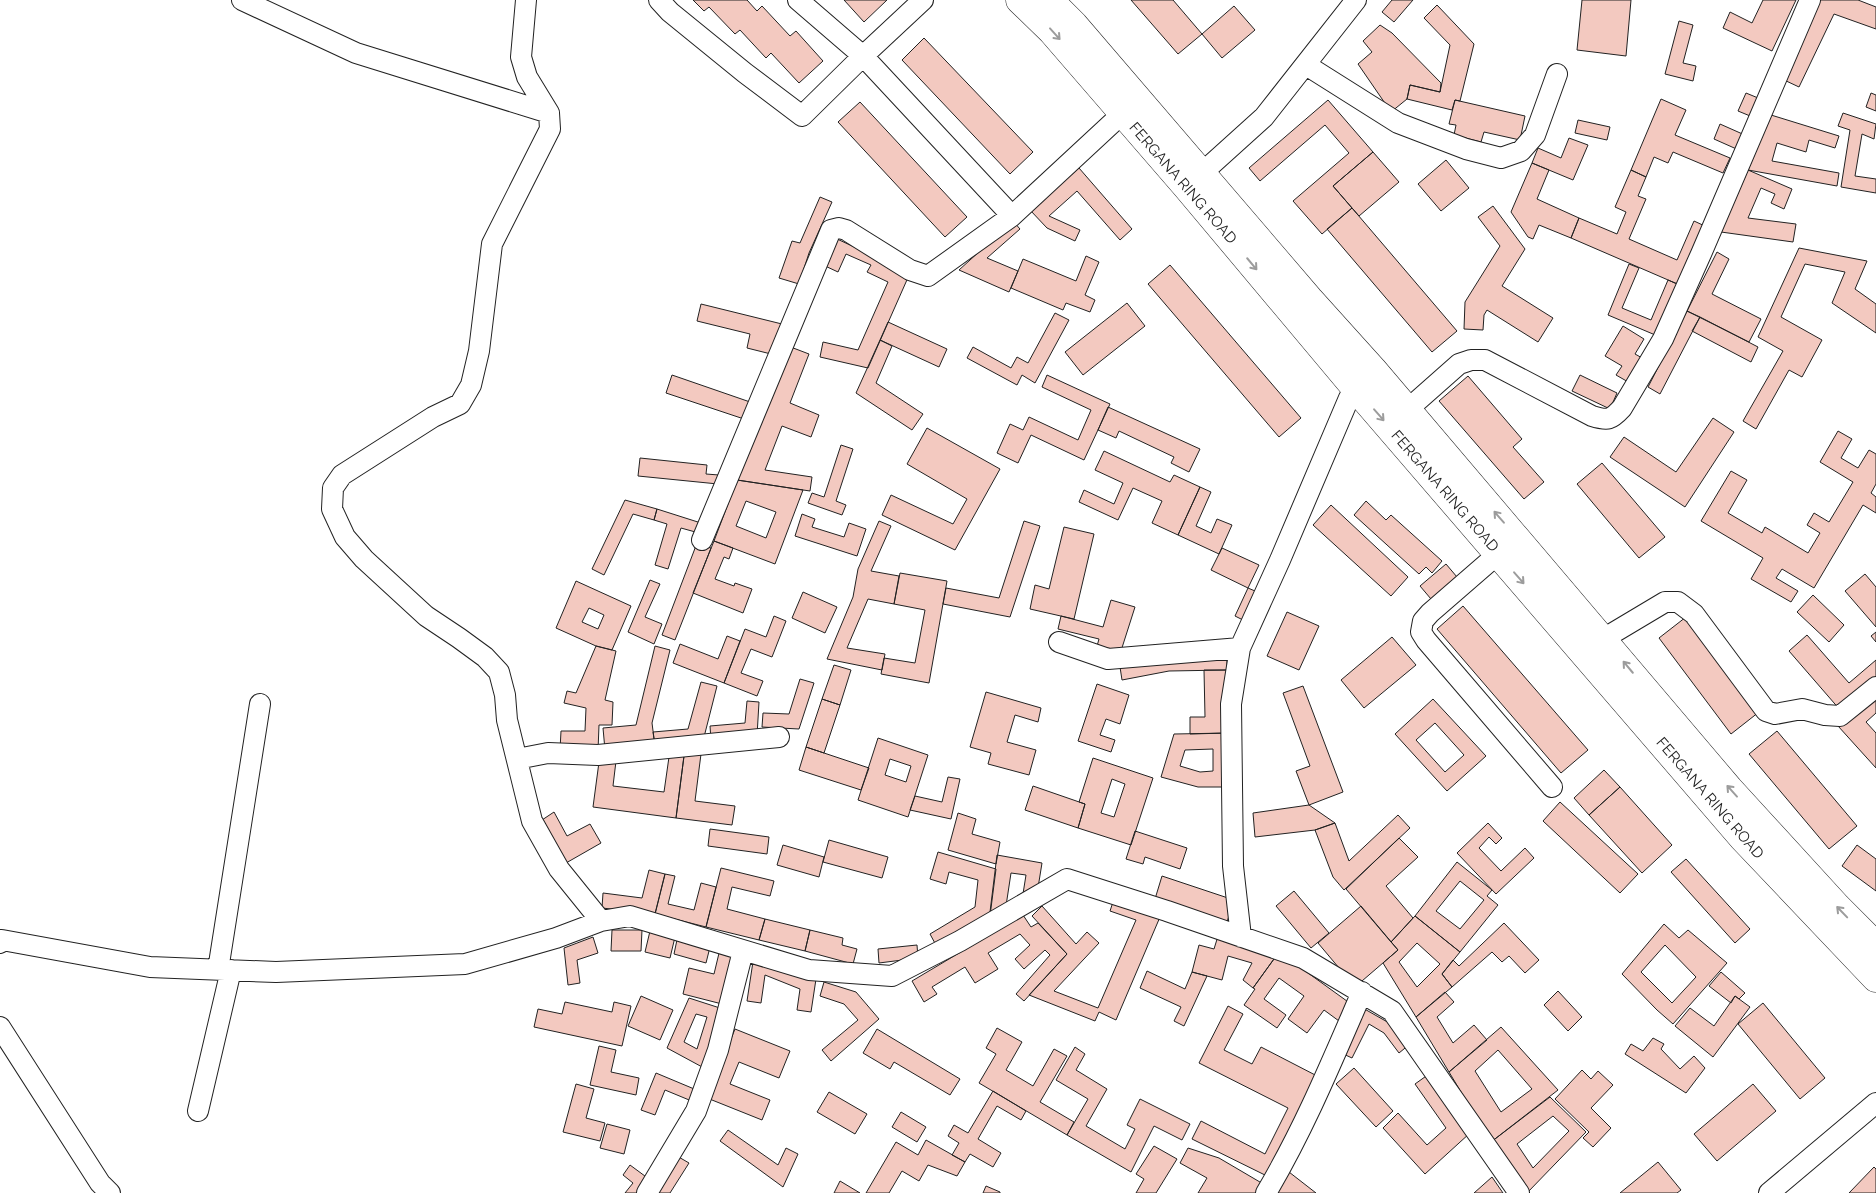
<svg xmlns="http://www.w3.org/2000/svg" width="1876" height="1193" font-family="Raleway,sans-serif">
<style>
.building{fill:#f3c9c0;stroke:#222;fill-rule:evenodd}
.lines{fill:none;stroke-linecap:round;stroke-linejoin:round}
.minor-casing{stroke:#222;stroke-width:22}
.highway-casing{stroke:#222;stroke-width:29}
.minor{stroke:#fff;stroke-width:20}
.highway{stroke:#fff;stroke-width:28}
.oneway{stroke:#9c9c9c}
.labels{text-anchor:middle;stroke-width:4;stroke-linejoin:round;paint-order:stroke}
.street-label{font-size:15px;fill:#222;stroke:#fff}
</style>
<rect width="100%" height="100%" fill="#fff"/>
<path class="building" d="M693,0H747L757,11L762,6L790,36L796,31L823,61L799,83L771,53L766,58L740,30L735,34L709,7L704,11Z
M844,0H887L864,22Z
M1131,0H1173L1202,34L1178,54Z
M1392,0H1413L1394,22L1382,12Z
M1582,0H1631L1626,56L1577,50Z
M1763,0H1796L1772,51L1723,28L1730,12L1752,23Z
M1820,0H1858L1876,7V29L1834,14L1799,87L1782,79Z
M1437,5L1474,44L1460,101L1455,100L1452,110L1407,99L1410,85L1440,92L1450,45L1424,18Z
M1234,6L1255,30L1222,58L1202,34Z
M1679,21L1693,25L1683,63L1696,66L1693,81L1665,74Z
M1380,25L1392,33L1441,83L1440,92L1410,85L1407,99L1391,112L1358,64L1372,52L1363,41Z
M924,38L1033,152L1010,174L902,60Z
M1746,93L1763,100L1755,118L1738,111Z
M1871,93L1876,95V111L1866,107Z
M1661,99L1686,110L1675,135L1730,158L1723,173L1673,152L1668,163L1654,157L1646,177L1631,170Z
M1328,100L1373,152L1333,186L1352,208L1322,234L1293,201L1349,153L1325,125L1260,181L1249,168Z
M1455,100L1525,116L1520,140L1484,132L1481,142L1454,135L1456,125L1449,124Z
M860,102L967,217L945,237L838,122Z
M1843,113L1876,124L1874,139L1862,134L1855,176L1876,179V193L1841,187L1850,130L1838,126Z
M1771,115L1839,136L1835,148L1809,140L1806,152L1777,143L1772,161L1839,173L1837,186L1748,170Z
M1578,120L1610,127L1607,140L1575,133Z
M1720,124L1747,136L1741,151L1714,139Z
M1569,138L1588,145L1573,180L1532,163L1538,148L1561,158Z
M1373,152L1399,182L1359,216L1333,186Z
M1446,160L1469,188L1441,211L1418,184Z
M1532,163L1549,170L1537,199L1579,218L1571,238L1539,225L1533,239L1528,237L1511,212Z
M1079,168L1132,229L1120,240L1077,191L1049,216L1080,230L1075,241L1047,228L1030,210Z
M1631,170L1646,177L1638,196L1646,199L1629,239L1677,260L1694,221L1707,227L1682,286L1571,238L1579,218L1617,234L1626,212L1615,207Z
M1748,170L1792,189L1784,209L1771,203L1775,194L1761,188L1748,218L1796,224L1793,242L1721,232Z
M820,197L832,202L809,253L799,284L779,278L792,241L800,243Z
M1493,206L1525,249L1502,286L1553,318L1538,342L1487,310L1484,315L1483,330L1464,329L1465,302L1500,246L1478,217Z
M1352,208L1457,331L1432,352L1327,229Z
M1013,221L1020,229L987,258L1018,271L1009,292L959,270Z
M835,238L910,273L868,368L820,357L823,342L858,350L888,282L867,272L871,265L846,254L838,272L823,265Z
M1799,248L1867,261L1855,289L1876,304V333L1832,303L1845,272L1805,264L1781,317L1822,340L1802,377L1789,370L1756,429L1743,421L1783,351L1758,337Z
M1717,252L1729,259L1712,294L1761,319L1749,342L1687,311Z
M1086,256L1099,262L1085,295L1095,300L1090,312L1066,303L1063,310L1011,288L1023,259L1076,281Z
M1629,264L1639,268L1622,308L1651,320L1668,280L1682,286L1660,337L1608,315Z
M1170,265L1301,418L1279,437L1148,284Z
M1127,303L1145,326L1083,375L1065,352Z
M701,304L782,324L775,355L747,348L750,334L697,321Z
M1687,311L1700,317L1660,394L1648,387Z
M1055,313L1069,320L1035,383L1022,375L1017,385L967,358L973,347L1011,368L1017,357L1028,363Z
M1700,317L1758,347L1751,362L1692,331Z
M888,322L947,349L939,367L880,340Z
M1623,326L1644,339L1635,354L1644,359L1630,383L1616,375L1622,366L1605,356Z
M880,340L892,346L876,383L923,414L912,430L856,393Z
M788,346L809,354L790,403L819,415L811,437L782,426L765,470L812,477L810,491L737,480Z
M672,375L753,403L747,420L666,393Z
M1047,375L1110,404L1084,460L1031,435L1018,463L997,453L1010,424L1023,430L1029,417L1078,440L1091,410L1042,387Z
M1580,375L1617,393L1610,409L1572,391Z
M1468,376L1522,439L1513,447L1544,482L1524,499L1439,401Z
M1108,407L1200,449L1189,472L1171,463L1174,457L1119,431L1116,438L1098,430Z
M1713,418L1734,432L1685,507L1610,457L1624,437L1676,472Z
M927,428L1000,469L955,550L882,515L891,495L953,524L967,499L907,464Z
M1838,431L1852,439L1841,458L1858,468L1869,450L1876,454V484L1871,493L1876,497V513L1863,505L1814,588L1782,569L1776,578L1798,591L1791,602L1751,579L1763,558L1701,521L1731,471L1747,480L1728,513L1762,533L1765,527L1808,553L1820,533L1807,525L1814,513L1829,522L1853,482L1820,462Z
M841,445L853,449L836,501L846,505L842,515L808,503L812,493L824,497Z
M1104,451L1170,482L1174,475L1200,487L1178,535L1152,523L1162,501L1133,488L1118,520L1079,502L1084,490L1114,504L1123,483L1095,470Z
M640,458L707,465L706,474L719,475L718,484L638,476Z
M1602,463L1665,537L1639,558L1577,484Z
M737,480L803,490L775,564L714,541ZM746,501L776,512L766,538L736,526Z
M1200,487L1211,492L1196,526L1211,533L1217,519L1232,525L1219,554L1178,535Z
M625,500L657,509L654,520L633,514L604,575L592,569Z
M1366,501L1386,520L1391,515L1442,561L1432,573L1426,567L1419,574L1354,515Z
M1331,505L1408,577L1391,596L1313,525Z
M657,509L701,523L699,533L681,528L668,569L655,565L667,524L654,520Z
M802,514L815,519L812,527L844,537L849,523L866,529L857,556L795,536Z
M879,521L891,526L871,571L899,576L894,604L868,599L847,648L885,654L882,670L827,659L853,597L858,569Z
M1024,521L1040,526L1010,617L943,604L946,588L999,598Z
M1064,527L1094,534L1074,619L1030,609L1035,585L1049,589Z
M714,541L733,548L729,559L724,557L715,579L734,586L735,583L752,589L743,613L693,593Z
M697,543L711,548L675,640L662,635Z
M1222,548L1259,565L1248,588L1211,570Z
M1446,564L1457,577L1431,599L1420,586Z
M900,573L947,581L929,683L881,674L884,658L915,663L925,610L894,604Z
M1865,574L1876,587V627L1845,591Z
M650,580L660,584L645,617L662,624L654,644L628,632Z
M576,581L631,606L612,650L596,646L556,628ZM589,608L604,615L598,629L582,622Z
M1248,588L1262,594L1249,623L1235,616Z
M803,592L837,607L825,633L792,618Z
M1813,595L1844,625L1829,642L1797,612Z
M1111,600L1135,607L1120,654L1097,646L1099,639L1058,629L1061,616L1103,627Z
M1463,606L1588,750L1561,773L1437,629Z
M1287,612L1319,626L1299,670L1267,656Z
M774,616L786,621L772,657L751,649L741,673L763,681L757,696L724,683L745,629L766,637Z
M1686,617L1759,712L1731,734L1659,638Z
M1876,632V642L1871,636Z
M1807,635L1849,683L1876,660V681L1841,711L1789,651Z
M727,636L740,641L724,683L673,663L680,644L718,659Z
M1392,637L1416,665L1364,708L1341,680Z
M596,646L616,651L605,700L613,702L612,725H599L598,751L560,750L561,731H585L586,708L564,703L567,691L576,693Z
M655,646L670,650L652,723L655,746L605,750L603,728L636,725Z
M1227,657V670L1169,671L1122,680L1120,667Z
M834,665L851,670L840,705L822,699Z
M1204,670H1227L1228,733L1190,734V717H1205Z
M800,679L814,683L799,729L762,727L763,713L789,714Z
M701,682L717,686L703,741L655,746L653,732L688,729Z
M1097,684L1129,695L1120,724L1106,719L1100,735L1115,740L1111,752L1078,741Z
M1303,686L1343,792L1309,805L1296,771L1310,766L1283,693Z
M986,692L1041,708L1038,722L1015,715L1007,742L1036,750L1029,775L988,764L991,753L970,747Z
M1876,692V713L1866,722L1876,733V768L1838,726Z
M822,699L840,705L824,753L806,747Z
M1433,699L1486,756L1447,791L1395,734ZM1435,723L1464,755L1445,772L1416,740Z
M747,701L759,702L757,736L711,740L710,726L745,723Z
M1777,731L1857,826L1829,849L1749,754Z
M1228,733L1229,787H1198L1161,777L1174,734ZM1213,749V771L1200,772L1180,766L1185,750Z
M878,738L928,755L908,817L858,800ZM890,759L911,766L906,782L885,775Z
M806,747L869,768L861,790L799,770Z
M701,754L695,801L735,806L732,825L676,818L684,756Z
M684,756L676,818L593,807L599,762L616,761L613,786L664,792L669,757Z
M1093,758L1153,778L1131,845L1078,828L1085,804L1079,802ZM1112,779L1125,784L1114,817L1101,813Z
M1604,770L1620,787L1589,815L1574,798Z
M948,777L960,779L951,819L910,810L915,796L942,802Z
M1033,786L1085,804L1078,828L1025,810Z
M1620,787L1672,845L1642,873L1589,815Z
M1560,802L1638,874L1620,893L1543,821Z
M1309,805L1335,823L1315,830L1255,837L1253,813Z
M554,812L567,836L590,824L601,843L566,863L542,820Z
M958,813L976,819L972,834L1000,842L996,864L948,850Z
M1398,815L1410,828L1344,890L1333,877L1315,830L1335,823L1349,861Z
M1488,823L1502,838L1496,844L1489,837L1479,848L1501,871L1525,848L1534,858L1496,894L1457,853Z
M710,829L769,837L767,854L708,846Z
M1135,831L1187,848L1180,869L1145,857L1143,864L1126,859Z
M1399,838L1418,857L1386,886L1413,918L1391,942L1346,889Z
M829,840L888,857L882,878L823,862Z
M783,845L824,857L819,877L777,865Z
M1857,845L1876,859V891L1842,866Z
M938,852L996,869L990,916L937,947L930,934L975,907L978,880L949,872L946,884L930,879Z
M997,855L1042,863L1037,894L1022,900L1026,875L1011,873L1006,906L990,912Z
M1686,859L1750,929L1735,943L1671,872Z
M1457,862L1492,890L1487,896L1498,905L1460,952L1415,916ZM1460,881L1484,900L1460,929L1436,911Z
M721,868L774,881L770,896L732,887L727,909L765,919L759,940L706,927Z
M649,870L665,874L655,914L602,908L603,893L642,898Z
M665,874L675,876L668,904L694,910L701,883L716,887L706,927L655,914Z
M1162,876L1234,900L1227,922L1155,899Z
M1294,891L1329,933L1311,948L1276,906Z
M1113,902L1160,917L1116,1020L1099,1012L1095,1021L1029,995L1067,954L1032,916L1042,906L1076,944L1087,932L1099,943L1054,991L1098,1008L1136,920L1110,911Z
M1361,906L1398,950L1355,987L1318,943Z
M1023,915L1031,927L1038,923L1067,954L1024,1001L1016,994L1050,955L1045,950L1024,969L1015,959L1030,945L1020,934L988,953L998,969L975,983L965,967L932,987L937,994L924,1002L912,981Z
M1415,916L1460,952L1442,974L1452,987L1416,1017L1383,963L1398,950L1391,942ZM1417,943L1440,964L1417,987L1399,962Z
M765,919L810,930L805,951L759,940Z
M1504,923L1539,960L1525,973L1509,956L1502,962L1492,952L1452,987L1442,974L1453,960L1459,966Z
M1664,924L1679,938L1688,930L1727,963L1673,1024L1657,1010L1622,974ZM1665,945L1696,977L1672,1003L1641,972Z
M612,930H642L641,951H611Z
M810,930L843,938L842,945L857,949L853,964L805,951Z
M650,931L675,937L670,958L645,952Z
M678,935L711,943L706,963L674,954Z
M1218,936L1279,952L1253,988L1243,980L1252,963L1228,956L1222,980L1192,972L1199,945L1214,949Z
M593,937L598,953L577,960L580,983L568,985L564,948Z
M917,945L918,958L879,963L878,949Z
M720,949L739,954L726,1005L683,994L689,968L714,974Z
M1279,952L1351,1004L1339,1021L1324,1010L1307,1033L1288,1019L1304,996L1279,978L1264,999L1286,1015L1277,1028L1244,1005L1255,989L1253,988Z
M754,955L816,979L811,1012L797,1010L800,989L765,975L761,1003L747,1001Z
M1147,971L1185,989L1192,972L1207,976L1184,1026L1174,1021L1181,1007L1140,988Z
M1721,972L1745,993L1739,999L1735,996L1731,1003L1709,986Z
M824,982L856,992L879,1019L831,1061L822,1050L858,1020L844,1004L820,996Z
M1558,991L1582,1017L1568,1031L1544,1005Z
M1445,992L1454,1002L1437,1017L1453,1043L1474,1025L1487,1040L1449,1072L1416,1017Z
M641,996L673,1010L660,1040L628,1026Z
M1735,996L1750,1007L1713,1057L1675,1026L1690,1008L1714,1026Z
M689,998L723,1009L704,1068L667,1048ZM696,1014L707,1017L697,1049L684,1042Z
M565,1002L612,1012L614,1002L631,1006L622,1046L534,1027L538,1009L562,1014Z
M1763,1003L1825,1078L1800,1099L1738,1024Z
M1228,1006L1243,1014L1224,1050L1252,1064L1261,1047L1321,1078L1271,1178L1192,1139L1201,1121L1265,1154L1288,1108L1199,1063Z
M1361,1007L1398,1028L1410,1044L1399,1053L1384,1033L1369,1024L1352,1058L1339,1052Z
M1501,1027L1558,1090L1491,1142L1449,1072ZM1498,1050L1532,1089L1501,1112L1475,1071Z
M997,1028L1022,1042L1006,1070L1033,1086L1054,1049L1067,1056L1040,1102L1074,1122L1067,1135L979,1083L996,1054L986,1048Z
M735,1029L790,1051L779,1078L739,1062L730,1084L770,1100L762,1120L707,1098Z
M877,1029L960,1079L950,1095L894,1062L890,1069L863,1053Z
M1653,1038L1664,1044L1661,1049L1680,1069L1694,1056L1705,1068L1686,1093L1625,1054L1631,1044L1643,1051Z
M599,1046L616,1050L611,1072L639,1078L636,1095L590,1085Z
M1075,1047L1085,1054L1076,1070L1107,1089L1086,1126L1125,1149L1135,1129L1127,1125L1140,1099L1190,1124L1182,1140L1154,1126L1131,1172L1067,1135L1088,1099L1056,1080Z
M1354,1068L1393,1111L1376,1127L1336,1084Z
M1582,1070L1591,1079L1598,1071L1613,1085L1591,1108L1611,1128L1593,1147L1583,1138L1589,1132L1555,1099Z
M656,1073L699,1091L694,1102L665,1090L655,1115L641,1110Z
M1429,1074L1470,1133L1425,1174L1383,1128L1398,1113L1427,1145L1446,1128L1415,1084Z
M576,1084L594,1089L586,1118L605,1123L600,1141L563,1132Z
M1753,1084L1776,1111L1717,1161L1694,1134Z
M993,1091L1026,1111L1021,1120L997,1106L978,1139L1001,1153L993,1167L970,1154L965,1162L952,1155L959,1143L948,1136L954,1125L968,1133Z
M829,1092L867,1114L855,1134L817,1112Z
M1550,1097L1586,1132L1527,1193L1491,1142ZM1553,1116L1569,1131L1533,1168L1517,1144Z
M901,1112L926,1127L917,1142L892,1127Z
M607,1124L630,1130L624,1154L600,1148Z
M728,1130L778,1165L786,1148L798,1154L783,1187L720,1141Z
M926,1140L965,1162L957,1176L928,1165L919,1181L902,1171L889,1193H866L896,1142L918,1155Z
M1154,1146L1177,1159L1156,1193H1136L1144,1179L1136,1174Z
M1188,1148L1219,1158L1265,1185L1261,1193H1198L1207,1178L1180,1163Z
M677,1156L689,1163L670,1193H654Z
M1658,1162L1681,1190L1677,1193H1620Z
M630,1165L653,1182L644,1193H625L633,1183L623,1175Z
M1874,1167L1876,1169V1193H1849Z
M1289,1172L1316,1193H1272Z
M1492,1177L1503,1193H1474Z
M840,1181L860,1193H834Z
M986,1186L1000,1192V1193H983Z"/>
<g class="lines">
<defs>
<path id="minor" d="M242,0L356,53L549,113
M526,0L521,57L527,77L549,113L550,129L492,244L479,351L471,385L460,404L433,417L342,475L333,488L332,509L345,537L364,559L426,616L459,638L485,657L499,672L505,695L507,720L532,821L559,869L601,921
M659,0L670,12L745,73L802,116L863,56L798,0
M923,0L863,56L1012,216
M1306,65L1398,123L1466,149L1501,158L1521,151L1535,135L1557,74
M1192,182L1264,117L1356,0
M1407,410L1459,364L1471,360H1485L1592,416C1608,421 1611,420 1622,408L1663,339L1701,254L1810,0
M702,540L831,230L839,228L846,230L910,270L928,276L1012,216L1123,113
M1498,554L1430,613L1423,621L1421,632L1426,640L1552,787
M1603,639L1665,602H1678L1694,614L1766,711L1775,714L1802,709L1825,715L1840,716L1876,687
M1059,642L1108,659L1240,648
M517,759L548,753L598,755L779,737
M1241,937L1233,866L1231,704L1240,648L1280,560L1349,398L1358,391
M0,943L2,940L150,967L276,972L465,964L556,938L601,921L630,916L809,970L892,976L960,941L1067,879L1167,911L1303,958L1392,1011L1519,1193
M218,970L260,704
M0,1027L100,1183L110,1193
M198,1111L231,970
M647,1193L696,1111L718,1050L743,951
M1266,1193C1304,1129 1332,1061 1362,992
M1769,1193L1876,1103"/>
<path id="highway" d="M1020,0L1052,31L1187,187L1358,391L1743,838L1876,978
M1049,0L1074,25L1309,299L1373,370L1729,789L1837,907L1876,946"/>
</defs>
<use href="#minor" class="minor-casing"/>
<use href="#highway" class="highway-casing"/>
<use href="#minor" class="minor"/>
<use href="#highway" class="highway"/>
</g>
<defs><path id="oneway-shaft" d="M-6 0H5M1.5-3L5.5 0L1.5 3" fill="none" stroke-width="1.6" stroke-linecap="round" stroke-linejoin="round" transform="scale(1.25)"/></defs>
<g class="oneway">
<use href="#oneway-shaft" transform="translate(1055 34) rotate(48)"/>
<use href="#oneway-shaft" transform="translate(1252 264) rotate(50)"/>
<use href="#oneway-shaft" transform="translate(1379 415) rotate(49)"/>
<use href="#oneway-shaft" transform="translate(1499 517) rotate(-131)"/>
<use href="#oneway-shaft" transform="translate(1519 578) rotate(49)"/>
<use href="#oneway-shaft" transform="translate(1628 667) rotate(-130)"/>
<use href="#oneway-shaft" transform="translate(1732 791) rotate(-132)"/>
<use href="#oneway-shaft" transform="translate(1842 912) rotate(-134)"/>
</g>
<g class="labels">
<g class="street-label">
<text transform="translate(1183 183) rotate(49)" y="5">FERGANA RING ROAD</text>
<text transform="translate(1445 491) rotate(49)" y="5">FERGANA RING ROAD</text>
<text transform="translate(1710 798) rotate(49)" y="5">FERGANA RING ROAD</text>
</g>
</g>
</svg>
